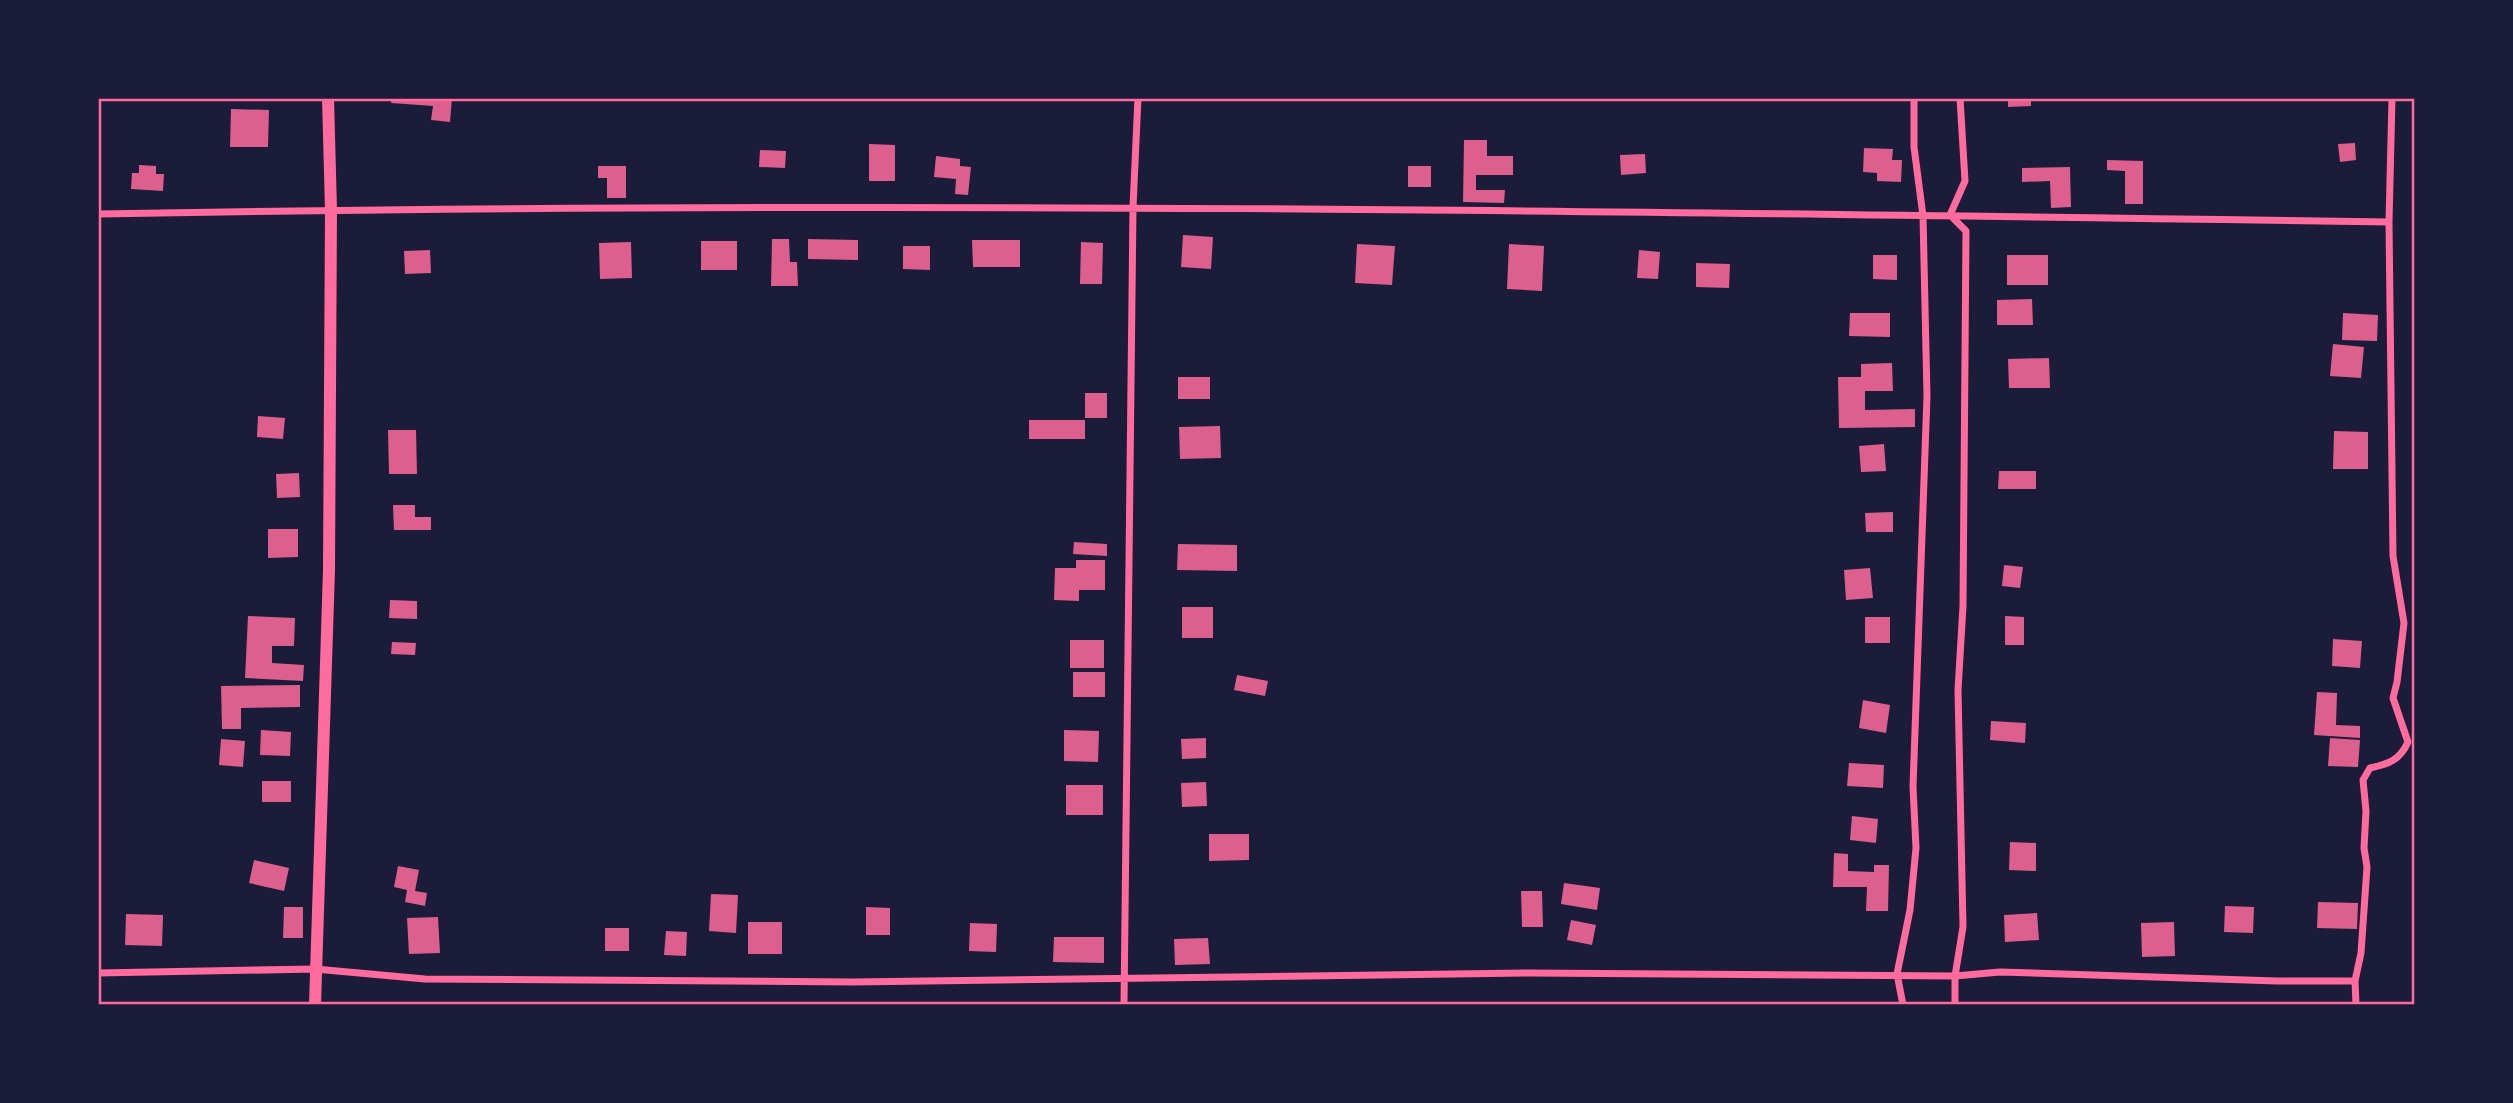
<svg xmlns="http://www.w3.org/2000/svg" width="2513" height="1103" font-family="'Playfair Display',serif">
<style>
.building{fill:#dd5f8e}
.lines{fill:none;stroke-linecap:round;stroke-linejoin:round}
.minor{stroke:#ff6b9d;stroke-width:7}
.tertiary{stroke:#ff6b9d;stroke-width:12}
.neatline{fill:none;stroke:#ff6b9d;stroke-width:2.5}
</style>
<rect width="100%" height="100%" fill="#1b1b3a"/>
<path class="building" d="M392,98H452L450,122L431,120L433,106L391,103Z
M2008,98H2031V106L2008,107Z
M231,109L269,110L268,147H230Z
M1464,140H1487V156H1513V175H1476V190H1505L1504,203L1463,202Z
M2355,143L2356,160L2340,162L2338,144Z
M869,144L895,145V181H869Z
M1864,148L1893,149L1892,160H1902L1901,182L1877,181V173L1863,172Z
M760,150L786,151L785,168L759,167Z
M1645,154L1646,173L1621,175L1620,155Z
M936,156L960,159V166L971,167L968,195L955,194L956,179L934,177Z
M2107,160L2143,161V204H2125V171L2107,170Z
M139,165L156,166V174H164L163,191L131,189L132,173H139Z
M598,166H626V198H607V178H598Z
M1408,166H1431V187H1408Z
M2070,167L2071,207L2051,208L2050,181L2022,182V168Z
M1183,235L1213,237L1211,269L1181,267Z
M772,239H789L790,262H797L798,286H771Z
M808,239L858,240V260L808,259Z
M972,240H1020V267H973Z
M701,241H737V270H701Z
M631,242L632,278L600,279L599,243Z
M1081,242L1103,243L1102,284H1080Z
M1357,244L1395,246L1392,285L1355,283Z
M1509,244L1544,246L1542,291L1507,289Z
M903,246H930V270L903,269Z
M430,250L431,273L405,274L404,251Z
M1639,250L1660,252L1658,279L1637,278Z
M1873,255H1897V280L1873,279Z
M2007,255H2048V285H2007Z
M1696,263L1730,264L1729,288L1696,287Z
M2032,299L2033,325H1997V300Z
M1850,313H1890V337L1849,336Z
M2343,313L2378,315L2377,341L2342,340Z
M2333,344L2364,347L2361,378L2330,376Z
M2049,358L2050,388H2009L2008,359Z
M1892,363L1893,391H1865V410L1915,409V427L1839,428L1838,377H1861V364Z
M1178,377H1210V399H1178Z
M1085,393H1107V418H1085Z
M258,416L285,418L283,439L257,437Z
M1029,420H1085V439H1029Z
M1220,426L1221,458L1180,459L1179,427Z
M388,430H416L417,474H389Z
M2334,431L2368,432V469H2333Z
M1884,444L1886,471L1861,472L1859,446Z
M1999,471H2036V489H1998Z
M299,473L300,497L277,498L276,474Z
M393,505H415V517H431V530H394Z
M1893,512V532H1866L1865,513Z
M268,529H298V557L268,558Z
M1074,542L1107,544V556L1073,554Z
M1178,544L1237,545V571L1177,570Z
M1076,560H1105V590H1079V601L1054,600L1055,568H1076Z
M2004,565L2023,567L2020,588L2002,586Z
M1870,568L1873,598L1846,600L1844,570Z
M390,600L417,601V619L389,618Z
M1182,607H1213V638H1182Z
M248,616L295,618L294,646H272V663L304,665L303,681L245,678Z
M2005,616L2024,617V645H2005Z
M1865,617H1890V643H1865Z
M2333,639L2362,641L2360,668L2332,666Z
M1070,640H1104V668H1070Z
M392,642L416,643L415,655L391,654Z
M1073,672H1105V697H1073Z
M1237,675L1268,681L1265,696L1234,690Z
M300,685V707L241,708V729H222L221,686Z
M2317,692L2337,693L2336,725L2360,726V738L2314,735Z
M1863,700L1890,705L1886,733L1859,728Z
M1991,721L2026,723L2025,743L1990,740Z
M261,730L291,732L290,756L260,755Z
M1064,730L1099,731L1098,762L1064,761Z
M1206,738V758L1182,759L1181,739Z
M2330,738L2360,740L2358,767L2328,766Z
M221,739L245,741L243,767L219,765Z
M1849,763L1884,765L1883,788L1847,786Z
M262,781H291V802H262Z
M1206,782L1207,806L1182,807L1181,783Z
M1066,785H1103V815H1066Z
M1852,816L1878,819L1876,843L1850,840Z
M1209,834H1249V860L1209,861Z
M2010,842L2036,843V871L2009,870Z
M1834,853L1848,854V871L1874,872V865H1889L1888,911H1866L1867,887H1833Z
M254,860L289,868L284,891L249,883Z
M398,866L419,870L415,891L427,893L425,906L405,902L407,890L394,887Z
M1564,883L1600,888L1597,910L1561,904Z
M1521,891H1542L1543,927H1522Z
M711,894L738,895L736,933L709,931Z
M2318,902L2358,903L2357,929L2317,928Z
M2225,906L2254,907L2253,933L2224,932Z
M284,907H303V938H283Z
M866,907L890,908V935H866Z
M2037,913L2039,940L2005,942L2004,915Z
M126,914L163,915L162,946L125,945Z
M438,917L440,953L409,954L407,918Z
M1571,920L1596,925L1592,945L1567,940Z
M748,922H782V954H748Z
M2174,922L2175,956L2142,957L2141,923Z
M970,923L997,924L996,952L969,951Z
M605,928H629V951H605Z
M666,931L687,932L686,956L664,955Z
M1054,937H1104V963L1053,962Z
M1208,938L1210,964L1175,965L1174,939Z"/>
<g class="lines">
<path class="minor" d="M98,214C861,200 1625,211 2389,222
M98,973L315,969L425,979L854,982L1529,973L1955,976L2000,972L2277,981H2355
M1124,1005L1133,207L1138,98
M1903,1005L1897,974L1910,910L1916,848L1913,787L1927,396L1923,216L1914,147V98
M1955,1005V976L1963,927L1958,690L1963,606L1966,231L1950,215L1965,181L1960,98
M2356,1005L2355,981L2361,953L2367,867L2364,848L2366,811L2363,780L2370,768C2389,764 2400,760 2408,742L2393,698L2397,682L2404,623L2393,556L2389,222L2392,98"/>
<path class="tertiary" d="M315,1005L329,570L331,210L328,98"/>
</g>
<rect width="2513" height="1103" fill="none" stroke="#1b1b3a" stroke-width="200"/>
<rect x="100" y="100" width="2313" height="903" class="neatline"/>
</svg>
